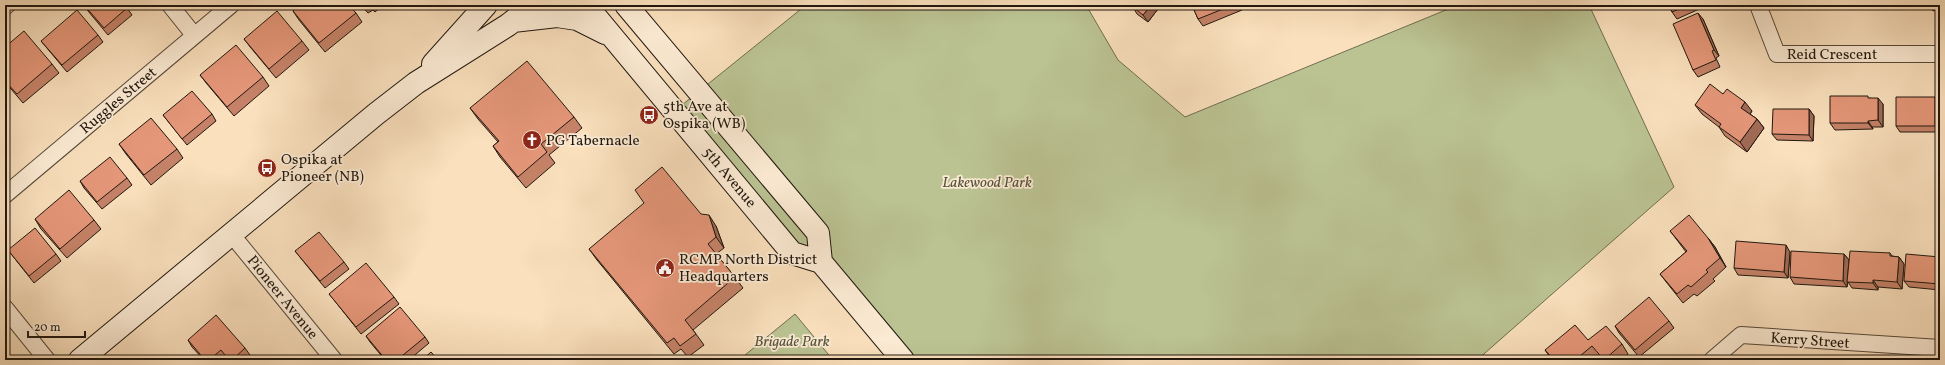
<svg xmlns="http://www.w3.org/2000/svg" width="1945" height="365" font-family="Vollkorn,serif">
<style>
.green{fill:#bbc393;stroke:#6e6d51}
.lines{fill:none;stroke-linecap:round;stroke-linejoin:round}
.lane-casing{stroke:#56493a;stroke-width:10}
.street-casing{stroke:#56493a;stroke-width:18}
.secondary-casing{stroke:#20170f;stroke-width:24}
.lane{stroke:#fcebd4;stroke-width:8}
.street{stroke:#fcebd4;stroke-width:16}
.secondary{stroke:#fcebd4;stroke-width:22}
.wall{fill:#c58268;stroke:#20170f}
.shaded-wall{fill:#a06a55;stroke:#20170f}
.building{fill:#e59779;stroke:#20170f}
.labels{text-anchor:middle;stroke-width:3.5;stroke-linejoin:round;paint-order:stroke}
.street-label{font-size:15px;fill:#20170f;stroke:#fcebd4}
.poi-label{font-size:15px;fill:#20170f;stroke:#fcebd4;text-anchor:start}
.park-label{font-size:15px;font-style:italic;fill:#56533d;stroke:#fcebd4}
</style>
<rect width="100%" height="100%" fill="#fae0bd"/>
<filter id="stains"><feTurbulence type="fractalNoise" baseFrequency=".005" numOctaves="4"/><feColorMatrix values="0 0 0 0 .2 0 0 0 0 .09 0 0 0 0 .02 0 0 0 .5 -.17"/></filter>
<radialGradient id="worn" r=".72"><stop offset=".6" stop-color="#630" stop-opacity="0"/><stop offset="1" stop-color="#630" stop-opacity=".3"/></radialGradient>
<path class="green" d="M806,5H1086L1118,60L1185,117L1458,5H1589L1674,187L1477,360H895L682,105Z
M795,314L833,360H739Z"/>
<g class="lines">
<defs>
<path id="lane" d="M5,12L13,5"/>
<path id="street" d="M170,5L194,35
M1758,5L1777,54H1940
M5,195L231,5
M232,235L334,360
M5,308L47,360
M1712,360L1741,335L1940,348"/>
<path id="secondary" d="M586,5L792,253L821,262L903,360
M626,5L818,233L821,262
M513,21L557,16L577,19L605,33
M433,64L486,5
M80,360L376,114L416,83L508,25L534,5"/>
</defs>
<use href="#lane" class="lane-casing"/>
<use href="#street" class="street-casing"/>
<use href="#secondary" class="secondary-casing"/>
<use href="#lane" class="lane"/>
<use href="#street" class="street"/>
<use href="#secondary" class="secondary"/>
</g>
<path class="wall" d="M83,5H125L132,15L108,35Z
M361,5H383L375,12L373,10L368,13Z
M1161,5L1148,22L1137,14L1133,7Z
M1192,5H1240L1242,10L1203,26L1198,19Z
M1669,5H1705L1706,6L1677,19L1672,12Z
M1814,5H1821L1815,8Z
M1929,5H1940V8L1933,11Z
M291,6L356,13L362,22L325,52L299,20L293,11L294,10Z
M1703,19L1719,56L1716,58L1720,67L1698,77L1693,70Z
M98,35L103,42L67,72L46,47L41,41Z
M244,39L302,41L309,50L276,78L251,48Z
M5,47L52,64L59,73L23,103L5,82Z
M200,75L263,77L269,86L234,116L207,84Z
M1723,94L1752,111L1750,114L1757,119L1764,128L1747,152L1725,136L1719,127L1702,114L1695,105Z
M1870,98L1883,104V127H1872L1873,129L1835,130L1830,123Z
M1939,104V132H1900L1896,126Z
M5,108L8,112L5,115Z
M470,108L574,117L582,128L549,155L555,163L526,188L500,157L493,146L498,142L478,119Z
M1809,109L1814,116L1813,141L1777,140L1772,134Z
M212,114L216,121L187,145L163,115Z
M119,144L177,149L183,158L151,185L126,154Z
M127,178L132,185L102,209L84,188L80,181Z
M35,219L94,220L101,229L67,258L41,229Z
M716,226L724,248L716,254L735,277L743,288L693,330L704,345L688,357L681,349L674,354L597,260L589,249Z
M1670,231L1708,238L1715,247L1726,267L1713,279L1715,281L1697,296L1694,294L1683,303L1667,283L1660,274L1686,252L1677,240Z
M8,250L56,254L61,261L34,283Z
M295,251L344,262L349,269L325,288Z
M1790,252L1788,278L1738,275L1734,268Z
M1890,253L1892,256L1899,257L1904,264L1902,289L1878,287V290L1852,288L1848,282L1847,287L1794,284L1790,277L1844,254L1849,260Z
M1940,257V290L1909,287L1904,281Z
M329,294L394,297L399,304L361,334L334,300Z
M1669,321L1674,328L1639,357L1619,333L1615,326Z
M366,336L425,337L429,343L409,360H385L370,342Z
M188,340L245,348L250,355L244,360H228L225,357L221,360H204L192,347Z
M1588,340L1622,344L1628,354L1621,360H1602L1598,355L1592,360H1552L1545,350Z"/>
<path class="shaded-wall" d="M1151,5H1161L1148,22L1143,15Z
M1698,13L1703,19L1719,56L1714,50Z
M1935,97L1939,104V132L1935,126Z
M1878,98L1883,104V127L1878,120Z
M1745,102L1752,111L1748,117L1741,108Z
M1809,109L1814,116L1813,141L1809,135Z
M1757,119L1764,128L1747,152L1740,142Z
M1868,121L1872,127L1873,129L1868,123Z
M709,215L716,226L724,248L716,237Z
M1708,238L1715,247L1726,267L1720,258Z
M1786,245L1790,252L1788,278L1784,272Z
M1844,254L1849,260L1847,287L1843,281Z
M1899,257L1904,264L1902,289L1897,282Z
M1873,280L1878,287V290L1873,283Z"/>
<path class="building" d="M84,5H125L127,8L104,28Z
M293,5H349L356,13L319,43L293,11L294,10L291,6Z
M1134,5H1151L1143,15L1133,7Z
M1192,5H1233L1198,19Z
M1669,5H1688L1672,12Z
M77,10L98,35L62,65L41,41Z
M277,11L302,41L269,69L244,39Z
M1698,13L1714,50L1712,51L1716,60L1693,70L1673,24Z
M24,31L52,64L17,94L5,81V47Z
M236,45L263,77L227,107L200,75Z
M527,61L574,117L541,144L547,152L518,177L493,146L499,141L470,108Z
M1710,84L1723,94L1727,89L1745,102L1741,108L1757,119L1740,142L1719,127L1721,124L1695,105Z
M192,91L212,114L182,139L163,115Z
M1830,96H1868V98H1878V120L1868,121V123H1830Z
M1896,97H1935V126H1896Z
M1773,109H1809V135L1772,134Z
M151,118L177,149L144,175L119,144Z
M110,157L127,178L97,202L80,181Z
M662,167L701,214L709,215L716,237L708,244L735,277L685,320L696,334L680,346L674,338L667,343L589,249L644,203L635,190Z
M69,190L94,220L60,249L35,219Z
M1689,215L1708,238L1720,258L1706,270L1708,272L1691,287L1688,285L1677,294L1660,274L1687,251L1670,231Z
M35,228L56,254L29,276L8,250Z
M319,232L344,262L320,281L295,251Z
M1736,241L1786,245L1784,272L1734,268Z
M1791,251L1844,254L1843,281L1790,277Z
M1850,251L1890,253V256L1899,257L1897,282L1873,280V283L1847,282Z
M1906,254L1940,257V284L1904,281Z
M366,263L394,297L356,327L329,294Z
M1649,297L1669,321L1635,350L1615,326Z
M400,307L425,337L397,360H386L366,336Z
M216,315L245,348L232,360H229L221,350L209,360H205L188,340Z
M1575,325L1588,340L1606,326L1622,344L1604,360L1592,346L1580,356L1583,360H1554L1545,350Z
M431,352L438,360H422Z
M252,355L257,360H246Z"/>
<defs>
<symbol id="bus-disc" viewBox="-11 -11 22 22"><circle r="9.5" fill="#8f2418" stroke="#fcebd4"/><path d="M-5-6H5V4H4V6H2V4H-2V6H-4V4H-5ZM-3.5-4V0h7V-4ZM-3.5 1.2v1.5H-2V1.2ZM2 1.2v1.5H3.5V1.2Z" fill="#fff"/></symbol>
<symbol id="church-disc" viewBox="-11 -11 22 22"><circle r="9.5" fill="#8f2418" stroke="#fcebd4"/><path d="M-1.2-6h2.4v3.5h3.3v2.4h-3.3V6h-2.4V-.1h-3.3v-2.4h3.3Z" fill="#fff"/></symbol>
<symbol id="civic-disc" viewBox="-11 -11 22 22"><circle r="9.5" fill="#8f2418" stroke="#fcebd4"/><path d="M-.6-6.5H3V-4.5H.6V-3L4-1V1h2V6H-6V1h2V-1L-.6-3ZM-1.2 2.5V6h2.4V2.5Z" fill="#fff"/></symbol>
</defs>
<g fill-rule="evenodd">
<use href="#bus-disc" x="638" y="104" width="22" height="22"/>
<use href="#church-disc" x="521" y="129" width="22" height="22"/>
<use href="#bus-disc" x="256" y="157" width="22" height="22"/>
<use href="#civic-disc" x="654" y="257" width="22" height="22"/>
</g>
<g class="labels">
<g class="street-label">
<text x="1832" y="59">Reid Crescent</text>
<text transform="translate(118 100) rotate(-40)" y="5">Ruggles Street</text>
<text transform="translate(730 177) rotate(50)" y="5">5th Avenue</text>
<text transform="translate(283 297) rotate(51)" y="5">Pioneer Avenue</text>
<text transform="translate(1810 340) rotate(4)" y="5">Kerry Street</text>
</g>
<g class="poi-label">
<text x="663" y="111">5th Ave at<tspan x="663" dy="17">Ospika (WB)</tspan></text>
<text x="546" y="145">PG Tabernacle</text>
<text x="281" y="164">Ospika at<tspan x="281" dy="17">Pioneer (NB)</tspan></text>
<text x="679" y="264">RCMP North District<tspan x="679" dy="17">Headquarters</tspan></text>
</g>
<g class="park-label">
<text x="987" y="187">Lakewood Park</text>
<text x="792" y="346">Brigade Park</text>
</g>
</g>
<rect width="1945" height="365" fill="none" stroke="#fae0bd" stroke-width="20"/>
<rect x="6" y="6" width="1933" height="353" fill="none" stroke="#20170f" stroke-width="2"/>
<rect x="10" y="10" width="1925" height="345" fill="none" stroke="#20170f"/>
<path d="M28 331v6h57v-6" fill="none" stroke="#20170f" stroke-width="2"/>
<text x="34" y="331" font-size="12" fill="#20170f" stroke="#fcebd4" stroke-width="3" paint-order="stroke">20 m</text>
<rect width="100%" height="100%" filter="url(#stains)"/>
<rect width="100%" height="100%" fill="url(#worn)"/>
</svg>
